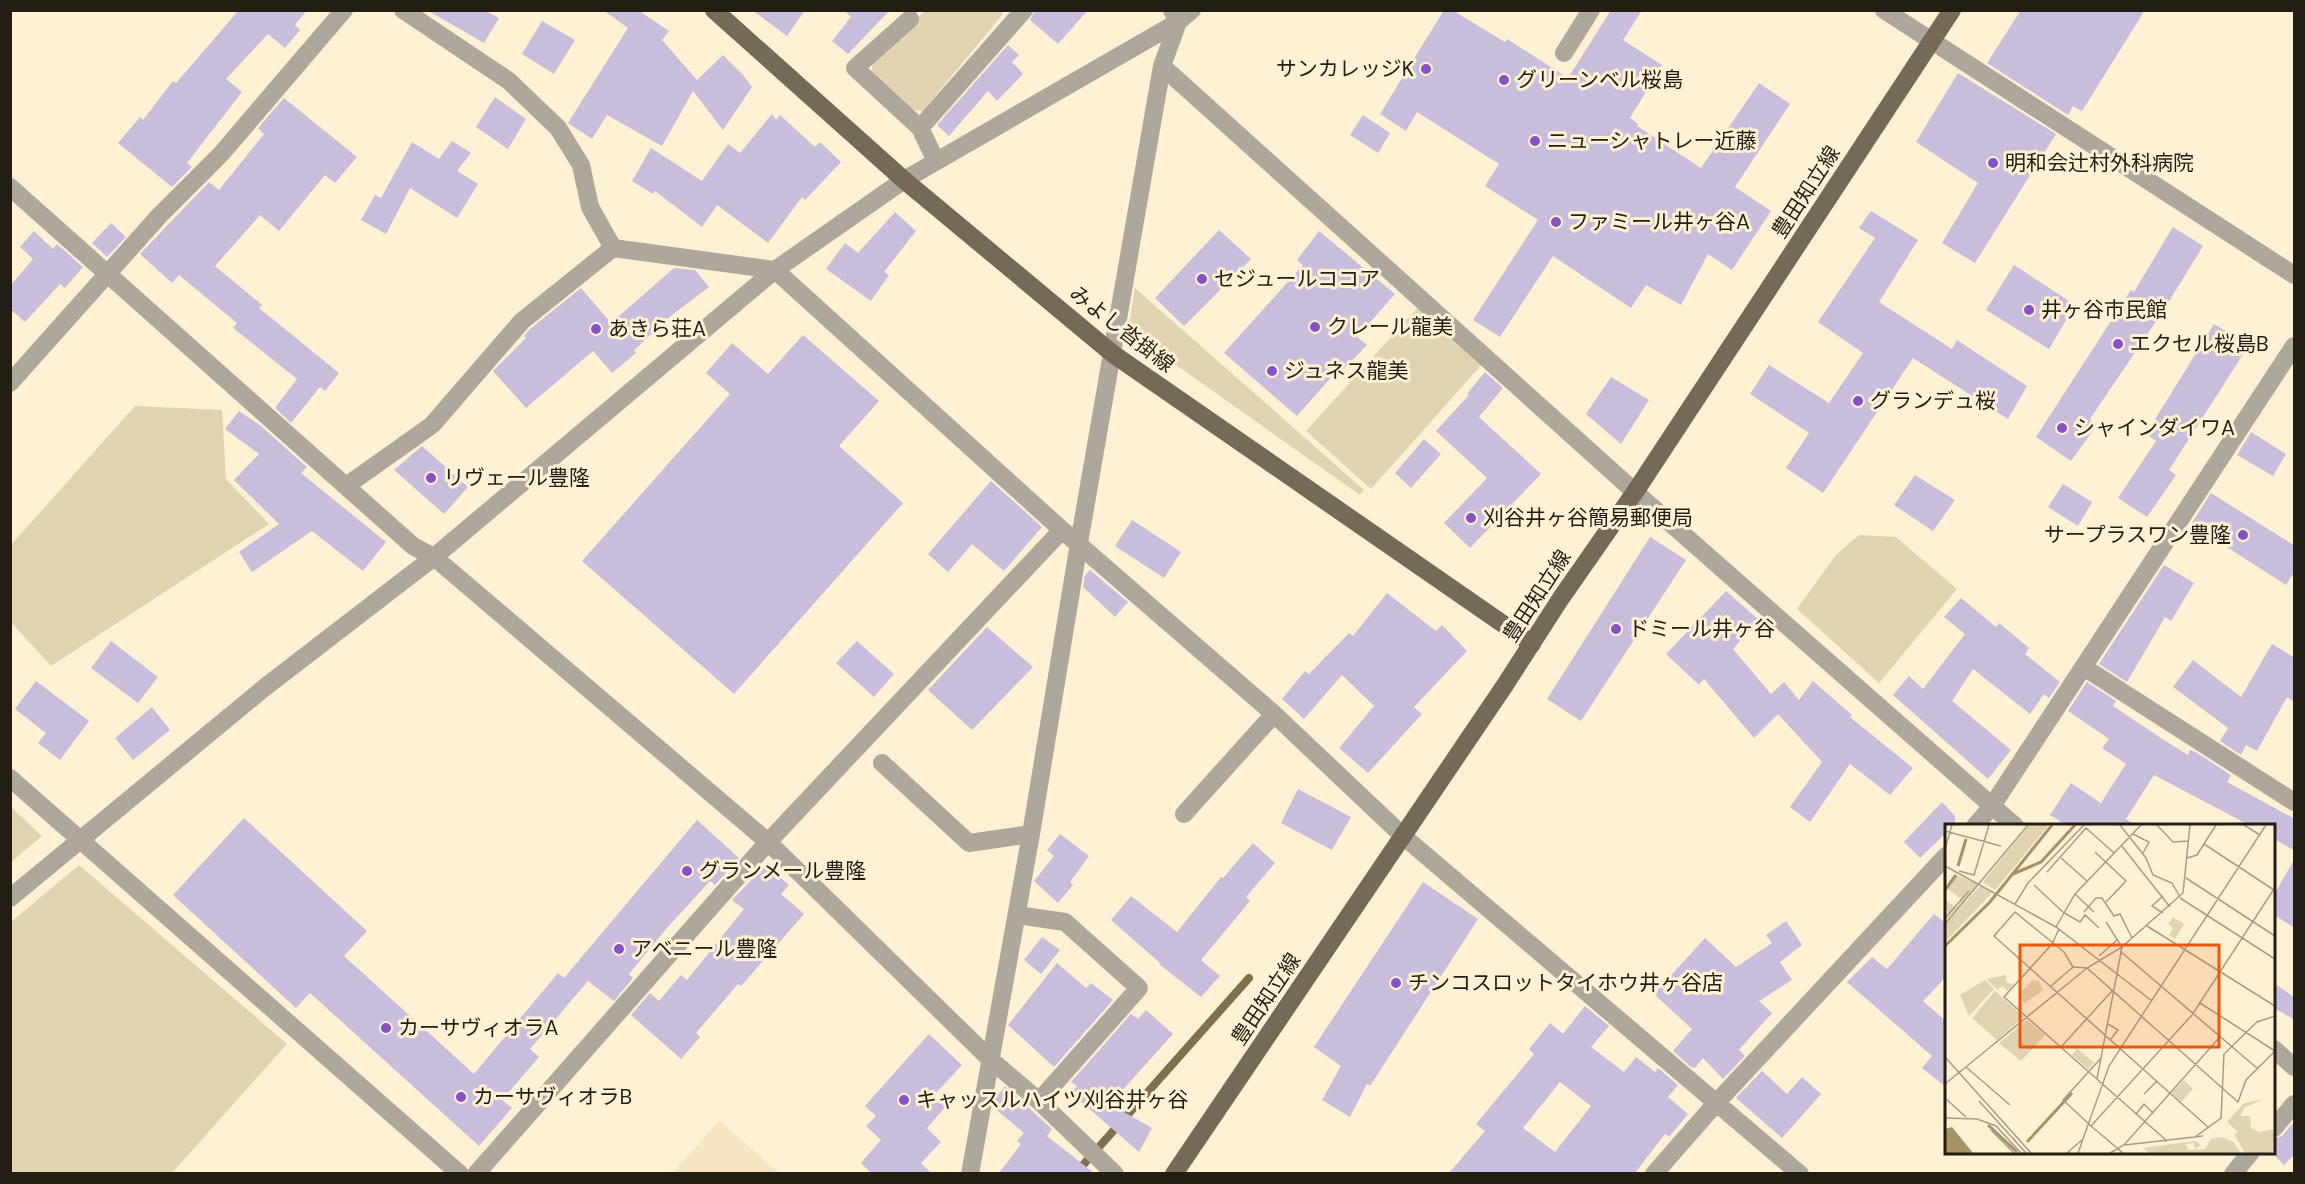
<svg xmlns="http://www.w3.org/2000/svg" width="2305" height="1184" font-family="'DM Sans','Noto Sans JP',sans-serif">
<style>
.built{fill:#f7e6c1}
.green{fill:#e2d3b1}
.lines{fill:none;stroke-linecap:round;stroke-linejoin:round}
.stream{stroke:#80704d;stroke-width:8}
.building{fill:#c9bedb;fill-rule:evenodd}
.minor{stroke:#aea89c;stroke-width:18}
.major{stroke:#746a55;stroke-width:18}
.poi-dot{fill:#8951c8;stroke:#fff1d4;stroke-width:2}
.labels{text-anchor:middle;stroke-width:6;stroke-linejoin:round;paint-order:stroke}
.poi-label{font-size:21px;fill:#231e13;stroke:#fff1d4;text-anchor:start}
.street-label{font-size:21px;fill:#231e13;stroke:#fff1d4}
.inset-river{fill:none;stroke:#a89366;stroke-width:3}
.inset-road{fill:none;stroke:#a79d87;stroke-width:1.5}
.view{fill:#e8590c;fill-opacity:0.15;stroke:#e8590c;stroke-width:3}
.inset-edge{fill:none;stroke:#231e13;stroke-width:3}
</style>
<rect width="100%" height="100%" fill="#fff1d4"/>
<path class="built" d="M719,1120L779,1173H673Z"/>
<path class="green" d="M925,11H1002V15L923,111L910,110L872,74V61Z
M1135,288L1364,490L1360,495L1128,331Z
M1421,304L1484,362L1371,489L1306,431Z
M135,406L222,410L226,479L269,524L51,666L11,622V545Z
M1859,535L1896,537L1957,589L1879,683L1797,609L1836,555Z
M11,807L42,836L11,862H10Z
M79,865L287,1044L172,1173H11V922Z"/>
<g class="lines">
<path class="stream" d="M1075,1174L1249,978"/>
</g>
<path class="building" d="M239,10H307L295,25L300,30L285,48L268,34L226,79L242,92L187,163L192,167L172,187L118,143L140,117L143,120L173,81L176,83Z
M427,10H484L499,18L484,43Z
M603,10H638L669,31L662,40L697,80L723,55L743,75L752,87L723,130L693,91L662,146L607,115L592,139L568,123L628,28Z
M752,10H805L787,36Z
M844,10H890L848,54L832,41L851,17Z
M1035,10H1088L1058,44L1030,20Z
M1444,10H1452L1505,42L1507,39L1568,78L1611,10H1642L1623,40L1662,65L1630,118L1638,124L1637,126L1701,168L1759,83L1790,104L1735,187L1771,211L1732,270L1708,254L1681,305L1646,285L1631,308L1553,256L1500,337L1473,320L1538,220L1485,186L1499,164L1417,112L1406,131L1380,114Z
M2021,10H2145L2082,111L2073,106L2068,115L1987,63Z
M542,21L575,40L554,74L522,54Z
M1008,45L1019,55L1012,62L1023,74L997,101L988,91L949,136L937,125Z
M1958,73L2056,134L1975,263L1942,243L1978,183L1916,142Z
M495,97L526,119L508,149L476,127Z
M284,98L357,157L335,183L325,175L279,231L260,215L215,266L262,305L259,308L339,373L325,391L320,387L291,423L275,408L297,379L233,328L237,323L179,275L172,283L140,254L209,182L219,190L264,134L258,128Z
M772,114L776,120L780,115L815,147L820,142L841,162L805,200L802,197L768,243L717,205L702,227L655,191L653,194L632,181L651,148L702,181L728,144L740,153Z
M1363,115L1390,133L1378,153L1350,135Z
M452,141L471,153L457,171L478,184L457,218L410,188L386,234L361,220L375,195L381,198L412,142L439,159Z
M1871,211L1918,240L1879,302L1952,349L1957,340L2027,386L2008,419L1913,358L1823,493L1786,468L1809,433L1750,394L1769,365L1829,403L1863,353L1818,322L1875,238L1859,228Z
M895,212L916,231L884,272L889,275L871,301L826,269L845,243L858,253Z
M111,223L126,237L107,257L92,243Z
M2173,227L2203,246L2163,311L2090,419L2097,425L2071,461L2036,437L2131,290L2134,292Z
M1219,230L1251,259L1184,326L1155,298Z
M34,231L53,249L57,244L83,267L65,288L60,284L25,322L10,309V286L33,259L20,247Z
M1319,231L1395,294L1357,337L1367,345L1338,375L1335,373L1297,416L1224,353L1303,265L1297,260Z
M2014,265L2075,305L2049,349L1986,310Z
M674,268L695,270L709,287L672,315L634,350L636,353L612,373L593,351L526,408L493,371L526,338L524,336L530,329L581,288L611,323Z
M2214,324L2249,345L2169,470L2176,475L2147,517L2118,498L2156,441L2146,434Z
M803,335L879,401L839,446L903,503L734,694L582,561L730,394L706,373L732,343L768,374Z
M1485,372L1503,388L1479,417L1541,474L1470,548L1444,523L1487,478L1436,431L1469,395L1467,394Z
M1611,377L1649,400L1621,444L1586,414Z
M239,411L261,426L307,467L301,473L386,542L363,571L312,531L252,572L239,552L279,524L234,480L259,454L225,429Z
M2251,432L2286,454L2273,476L2237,455Z
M1424,439L1441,454L1411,488L1395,473Z
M422,446L468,487L444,514L394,470Z
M1915,475L1955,500L1933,531L1894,505Z
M991,481L1042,527L1004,571L972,544L948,572L928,554Z
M2063,484L2092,502L2078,526L2048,507Z
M2211,493L2295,546V571L2286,585L2191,524Z
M1132,520L1181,552L1164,578L1115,546Z
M1650,537L1686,560L1581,721L1547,699Z
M2164,565L2194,583L2171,621L2165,617L2127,682L2099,664Z
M1090,570L1128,602L1115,617L1083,587L1085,575Z
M1726,591L1759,620L1733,649L1771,694L1784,682L1799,700L1813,681L1852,715L1850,717L1913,768L1890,795L1850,764L1810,822L1790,807L1822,762L1778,714L1754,738L1704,679L1699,685L1666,654Z
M1387,593L1436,631L1442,625L1467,651L1414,707L1422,714L1368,773L1339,748L1374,706L1342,675L1304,719L1282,699L1305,671L1309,674L1349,633L1353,636Z
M1961,598L1996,627L1999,623L2029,648L2025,654L2060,682L2049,698L2044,694L2030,714L1973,669L1952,701L2011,750L1988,779L1893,695L1909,676L1923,689L1965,634L1944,617Z
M987,627L1033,667L972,730L928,690Z
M111,641L158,677L138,703L91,668Z
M857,641L894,674L874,697L836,663Z
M2272,644L2295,658V702L2287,697L2257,751L2246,745L2241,755L2220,741L2228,728L2173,687L2193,660L2241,697Z
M36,681L89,721L60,760L38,743L46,733L15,709Z
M2087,682L2116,701L2113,706L2161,738L2188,755L2190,750L2197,753L2231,775L2227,782L2295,819V851L2274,839V825H2249L2154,775L2126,819L2135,825H2066L2050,815L2071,783L2101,803L2126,764L2102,748L2109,739L2068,711Z
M152,707L170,730L133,760L115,738Z
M1298,789L1351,817L1332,850L1281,823Z
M1942,802L1955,816V823L1947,825V832L1920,858L1904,842Z
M244,818L367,931L344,956L474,1074L558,973L564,978L697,820L739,858L715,885L710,881L666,929L629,974L633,978L614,1001L588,981L530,1049L539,1057L502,1100L512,1108L479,1146L310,993L296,1008L173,895Z
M1060,834L1089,856L1070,882L1073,885L1058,903L1034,881L1054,856L1047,850Z
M1253,843L1275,863L1246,897L1250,901L1201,960L1220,976L1201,997L1159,964L1160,963L1111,920L1131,896L1177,932L1221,877L1223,878Z
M2295,858V928L2274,915V895Z
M766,865L789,885L781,894L804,914L741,986L738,984L696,1033L700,1037L681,1059L631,1015L650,993L659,1001L681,975L687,980L744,909L732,900Z
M1423,882L1478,919L1370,1086L1367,1084L1350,1117L1322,1100L1341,1066L1314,1047Z
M1934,914L1947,924V976L1923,1001L1947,1022V1088L1922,1068L1932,1056L1847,982L1872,957L1887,969Z
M1786,921L1802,945L1780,962L1792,980L1759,1001L1772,1013L1739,1050L1745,1056L1723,1079L1703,1058L1695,1068L1691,1067L1673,1051L1692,1029L1654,994L1705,938L1736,967L1772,943L1766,935Z
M1042,937L1060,950L1041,974L1024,960Z
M1057,963L1086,988L1091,983L1113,1000L1054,1067L1008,1025Z
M2274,983L2295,998V1020L2274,1008Z
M1585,1006L1609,1026L1591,1047L1624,1072L1636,1057L1655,1072L1658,1068L1678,1085L1668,1097L1688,1114L1669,1137L1665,1134L1635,1173H1449L1485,1131L1476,1124L1534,1054L1529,1049L1550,1023L1563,1034ZM1560,1082L1591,1106L1555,1152L1523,1128Z
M1146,1010L1173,1034L1110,1104L1152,1128L1139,1152L1071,1093L1077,1086L1071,1082L1131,1014L1138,1019Z
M929,1034L962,1065L934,1095L946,1106L927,1128L941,1142L921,1163L931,1173H871L861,1163L881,1140L866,1126L876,1116L865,1106Z
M1762,1071L1787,1094L1802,1077L1821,1094L1782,1138L1736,1098Z
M1005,1086L1052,1129L1047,1136L1094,1173H999L1021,1144L1017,1141L1024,1133L993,1107L995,1098Z
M2292,1124L2295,1126V1154L2284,1165L2274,1155V1139L2282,1136Z"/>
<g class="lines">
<path class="minor" d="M403,10L509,81L558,128L581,165L590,207L613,248L775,270L1062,530L1274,714L1403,836L1800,1174
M1884,10L2294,275
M910,19L855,68L920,128L936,161
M1564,53L1591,10
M1162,66L1635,492L2015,826
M920,128L1024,10
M10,187L413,546L434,557L768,842L991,1060L1039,1101L1115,1174
M10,383L159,216L221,154L344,10
M346,486L432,425L522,321L613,248
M2085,668L2294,802
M882,763L969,843L1031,834
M10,778L460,1174
M1184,814L1274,714
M1975,826L1992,806L2294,346
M10,898L264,688L434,557L775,270L904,180L1178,22L1172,10
M1017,915L1065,922L1139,988L1039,1101
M2274,1049L2294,1067
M2274,1128L2294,1104
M476,1174L768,842L1062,530
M970,1174L1031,834L1079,543L1162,66L1178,22L1192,10
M1654,1174L1718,1101L1946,856
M2233,1174L2251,1152"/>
<path class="major" d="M714,10L904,180L1113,354L1532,644
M1174,1174L1505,685L1561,598L1635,492L1952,10"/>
</g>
<g class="poi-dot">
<circle cx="1426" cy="69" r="6"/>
<circle cx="1504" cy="80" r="6"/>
<circle cx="1535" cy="141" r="6"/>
<circle cx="1993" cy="163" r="6"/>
<circle cx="1556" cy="222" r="6"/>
<circle cx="1202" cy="279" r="6"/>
<circle cx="2029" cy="310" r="6"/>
<circle cx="1315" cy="327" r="6"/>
<circle cx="596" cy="329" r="6"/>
<circle cx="2118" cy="344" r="6"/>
<circle cx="1272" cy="371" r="6"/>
<circle cx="1858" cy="401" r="6"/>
<circle cx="2062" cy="428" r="6"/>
<circle cx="431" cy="478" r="6"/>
<circle cx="1471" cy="518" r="6"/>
<circle cx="2243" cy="535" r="6"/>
<circle cx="1616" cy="629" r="6"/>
<circle cx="687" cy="871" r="6"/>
<circle cx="619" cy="949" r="6"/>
<circle cx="1396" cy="983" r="6"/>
<circle cx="386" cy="1028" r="6"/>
<circle cx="461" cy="1097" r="6"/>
<circle cx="904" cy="1100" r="6"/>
</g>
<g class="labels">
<g class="poi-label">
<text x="1414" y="76" text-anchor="end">サンカレッジK</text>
<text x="1516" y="87">グリーンベル桜島</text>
<text x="1547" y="148">ニューシャトレー近藤</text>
<text x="2005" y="170">明和会辻村外科病院</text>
<text x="1568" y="229">ファミール井ヶ谷A</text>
<text x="1214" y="286">セジュールココア</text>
<text x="2041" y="317">井ヶ谷市民館</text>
<text x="1327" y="334">クレール龍美</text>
<text x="608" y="336">あきら荘A</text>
<text x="2130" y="351">エクセル桜島B</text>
<text x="1284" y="378">ジュネス龍美</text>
<text x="1870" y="408">グランデュ桜</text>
<text x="2074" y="435">シャインダイワA</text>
<text x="443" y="485">リヴェール豊隆</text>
<text x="1483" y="525">刈谷井ヶ谷簡易郵便局</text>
<text x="2231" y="542" text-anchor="end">サープラスワン豊隆</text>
<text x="1628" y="636">ドミール井ヶ谷</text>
<text x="699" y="878">グランメール豊隆</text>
<text x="631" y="956">アベニール豊隆</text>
<text x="1408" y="990">チンコスロットタイホウ井ヶ谷店</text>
<text x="398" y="1035">カーサヴィオラA</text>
<text x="473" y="1104">カーサヴィオラB</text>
<text x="916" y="1107">キャッスルハイツ刈谷井ヶ谷</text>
</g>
<g class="street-label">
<text transform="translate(1806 192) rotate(-57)" y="7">豊田知立線</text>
<text transform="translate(1122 329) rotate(38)" y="7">みよし沓掛線</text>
<text transform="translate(1537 596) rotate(-57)" y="7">豊田知立線</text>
<text transform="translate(1266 999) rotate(-56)" y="7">豊田知立線</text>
</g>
</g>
<g transform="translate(1945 824)">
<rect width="330" height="330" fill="#fff1d4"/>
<path d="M84,1H104L50,66L38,58ZM11,51L32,60L31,64L0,99L3,90L0,75L11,84L17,76L2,64ZM35,62L47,69L0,118V101ZM228,93L239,100L230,115L224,111L228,104L223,100ZM61,151L62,159L69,160L63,167L57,162L53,166L41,155ZM40,156L49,165L24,192L15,171ZM87,156L94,157L98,166L80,179L73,172ZM50,167L79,193L52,216L27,194ZM82,196L100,211L76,237L54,219ZM132,224L149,239L143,245L127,231ZM239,256L248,265L236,278L227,269ZM320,275L300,283L295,292H305L306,304L314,308L328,305L330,325L326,329H300L289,310L293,308L282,298L299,279ZM277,313L288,318L296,329H205L198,324L250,317L256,321L250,325L249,319L241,320L243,326L260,325L266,315Z" fill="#e2d3b1"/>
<path d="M7,303L24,324L28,329H0V305Z" fill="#a89366"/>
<path class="inset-river" d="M13,42L21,15M68,50L96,38L130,1M0,66L11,51M0,122L45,78L107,1M43,301L72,328M82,318L127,269"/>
<path class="inset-road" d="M175,1L201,34L208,51L227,59L235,73M212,1L228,18L243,17M299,1L315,11M0,7L56,22M188,10L204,18L198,29M259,20L329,66M176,21L225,83M0,25L7,1M150,28L181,57L161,78M116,34L142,57M242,34L252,31L271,1M0,42L111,103L207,177M14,47L29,51L44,1M102,48L141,4L169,29M241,54L330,112M89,61L119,89L135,98L140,91L154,104M130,70L149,88M235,74L330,135M70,80L83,59L139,1M139,88L151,74H157L169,92L175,90L187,114M218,89L207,82L218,72M0,94L24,67M0,100L83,1M202,102L330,182M111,103L130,70L196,1M114,105L107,120L59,173L222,317M175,127L313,245M154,132L172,116M105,163L128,143M255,179L330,227M163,200L173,206L165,216M116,223L167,167M0,233L86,329M157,233L118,276L146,302L247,191L329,65M21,243L65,281M152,255L177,123L238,69L245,1M0,260L142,144L177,123L161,98M199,270L212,257M0,274L21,293M34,277L81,329M191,290L199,280L208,289M0,294L32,295L51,302L76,329M146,302L178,329M264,304L49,112L70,88L119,128L128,143L142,144L293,278L301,256L330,227M46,306L69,329M250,313L276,294L279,230L312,198L330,192M180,321L258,312M122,329L137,316M133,329L164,242L321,1M165,329L179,321L274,214"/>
<path class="view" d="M75,121H274V223H75Z"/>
<rect width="330" height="330" class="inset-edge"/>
</g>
<rect width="2305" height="1184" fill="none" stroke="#231e13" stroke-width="24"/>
</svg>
